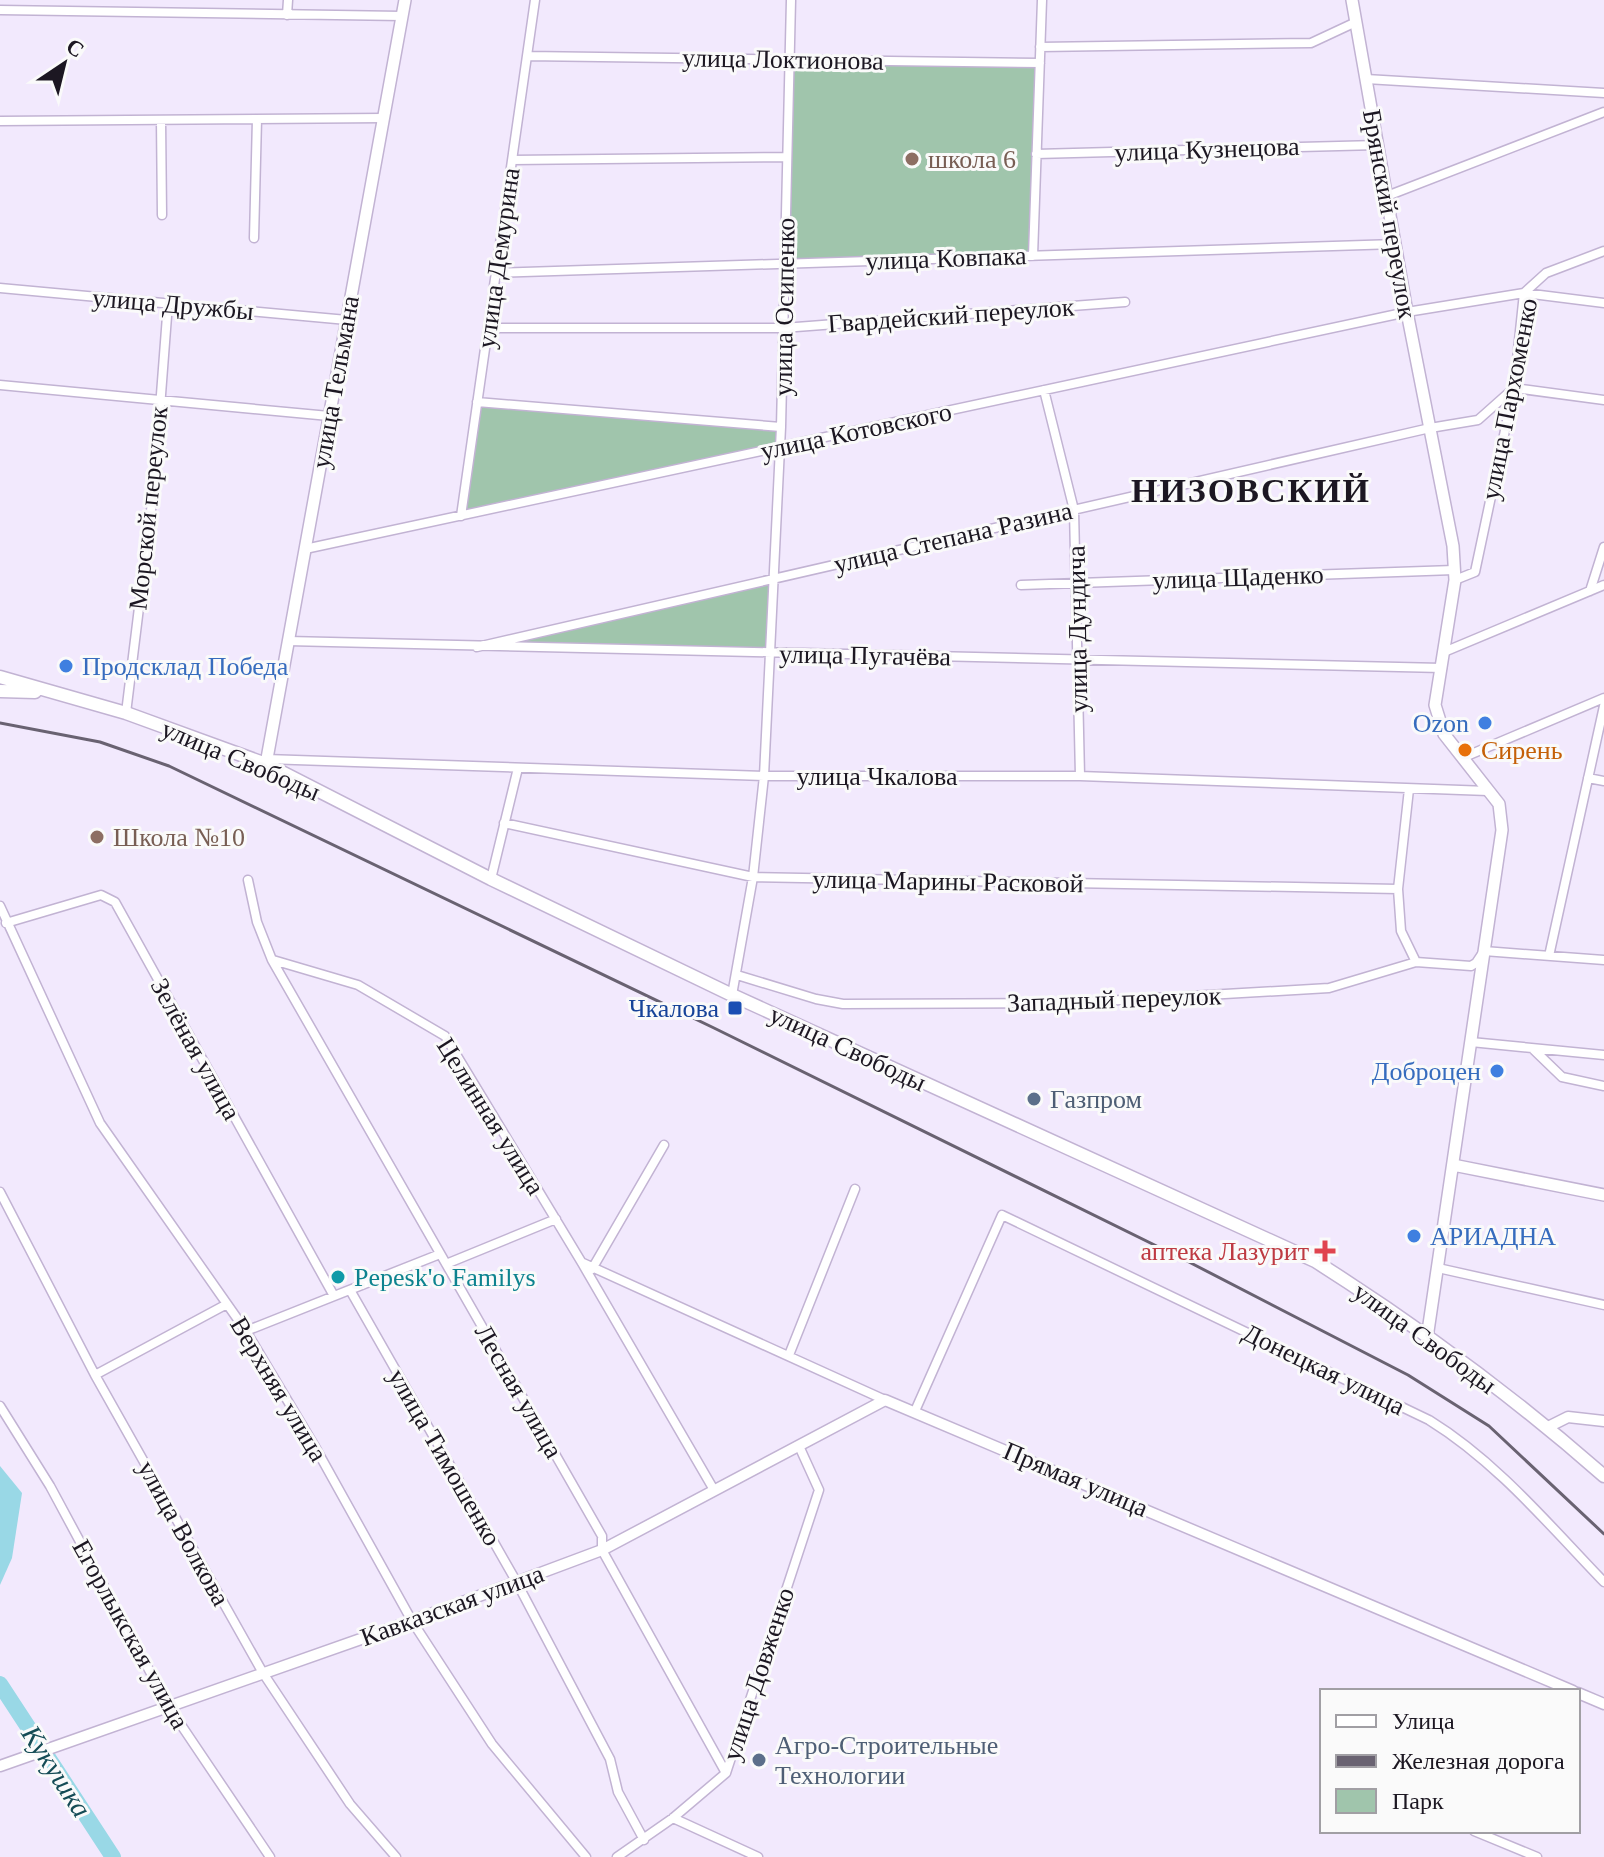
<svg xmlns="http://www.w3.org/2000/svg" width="1604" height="1857" font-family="'Times New Roman',serif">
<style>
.green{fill:#a0c5ac}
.water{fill:#99d8e6}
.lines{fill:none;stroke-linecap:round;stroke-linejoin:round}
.river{stroke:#99d8e6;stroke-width:16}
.minor-casing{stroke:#c2b3d3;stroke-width:11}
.tertiary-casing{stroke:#c2b3d3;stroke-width:13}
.secondary-casing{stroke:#c2b3d3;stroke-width:14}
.primary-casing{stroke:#c2b3d3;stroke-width:15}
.minor{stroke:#fff;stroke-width:8}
.tertiary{stroke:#fff;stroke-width:10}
.secondary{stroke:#fff;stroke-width:11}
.primary{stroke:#fff;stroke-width:12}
.rail{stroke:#696271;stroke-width:3}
.education-dot{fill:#8d6e63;stroke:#fafafa;stroke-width:3}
.shop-dot{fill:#3f7fe0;stroke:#fafafa;stroke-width:3}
.food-dot{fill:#e8710a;stroke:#fafafa;stroke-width:3}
.transit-dot{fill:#1a4fb4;stroke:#fafafa;stroke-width:3}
.service-dot{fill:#5c6f8a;stroke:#fafafa;stroke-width:3}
.health-dot{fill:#e0444e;stroke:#fafafa;stroke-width:3}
.culture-dot{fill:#0f9aa8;stroke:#fafafa;stroke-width:3}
.labels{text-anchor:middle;stroke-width:6;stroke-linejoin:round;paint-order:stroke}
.street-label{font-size:26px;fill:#1c1722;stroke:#fafafa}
.education-label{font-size:26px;fill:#785e54;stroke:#fafafa;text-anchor:start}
.shop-label{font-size:26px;fill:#366cbe;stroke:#fafafa;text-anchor:start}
.food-label{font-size:26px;fill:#c56008;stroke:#fafafa;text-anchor:start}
.transit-label{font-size:26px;fill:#164399;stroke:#fafafa;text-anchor:end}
.service-label{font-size:26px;fill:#4e5e75;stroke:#fafafa;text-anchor:start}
.health-label{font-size:26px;fill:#be3a42;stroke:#fafafa;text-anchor:end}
.culture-label{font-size:26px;fill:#0d838f;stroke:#fafafa;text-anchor:start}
.water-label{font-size:28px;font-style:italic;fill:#154c56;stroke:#fafafa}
.district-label{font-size:34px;font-weight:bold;letter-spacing:2px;fill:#1c1722;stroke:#fafafa}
</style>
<rect width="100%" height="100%" fill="#f2e9fd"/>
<path class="green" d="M790,59L1040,63L1033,256L784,264Z
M477,402L781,427L780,447L461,516Z
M773,578L769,657L477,647Z"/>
<path class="water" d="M0,1466L22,1493L12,1558L0,1585Z"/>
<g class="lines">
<path class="river" d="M0,1684L113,1857"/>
<defs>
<path id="minor" d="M0,10L402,16
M287,15L288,0
M1040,47L1311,43L1356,22
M527,56L1040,63
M1366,79L1604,93
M161,120L162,215
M0,121L384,118
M1036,154L1378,145
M512,160L787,157
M1387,196L1604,112
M254,238L257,119
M1033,256L1042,0
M496,273L1396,244
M0,288L347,320
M488,328H783L1125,302
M0,385L329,416
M1044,390L1074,510L1080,776
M477,402L781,427
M461,516L535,0
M305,549L1407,312L1524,293L1604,303
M1455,580L1475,572L1514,388L1524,293L1546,273L1604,251
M1021,585L1454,570
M1590,591L1604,547
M288,641L1442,668
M477,647L1430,428L1478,420L1514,388L1604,400
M1444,652L1604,585
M126,713L154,486L168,303
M1462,758L1604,698
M266,759L764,776H1080L1488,791
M1588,778L1604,781
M1409,789L1398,889L1401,931L1416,962
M504,823L753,877L1398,889
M491,879L518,768
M248,880L257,922L272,960L602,1536V1550L726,1773
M0,906L100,1123L246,1331L314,1445L412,1621L492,1744L586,1857
M6,923L101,895L115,902L334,1296
M1549,956L1604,706
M273,960L358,985L445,1036L582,1263L714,1490
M737,975L816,999L843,1004L1070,1003L1329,988L1416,962L1471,966L1476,963L1484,951L1604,960
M732,995L753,877L764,776L781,427L791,0
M1471,1042L1604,1055
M1533,1049L1562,1077L1604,1086
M0,1192L95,1375L263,1673L350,1804L396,1857
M583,1263L885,1400
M446,1264L556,1219
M1438,1268L1604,1305
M592,1269L664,1145
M350,1290L516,1581L610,1759L618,1792L644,1840
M246,1331L440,1254
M789,1355L855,1189
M95,1375L227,1304
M0,1406L50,1486L169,1707L270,1857
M915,1411L1002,1215L1429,1420C1497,1462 1549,1525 1604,1582
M673,1818L758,1857
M1474,1831L1537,1857
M617,1857L673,1818L726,1773L819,1490L799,1446"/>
<path id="tertiary" d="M1548,1427L1568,1417L1604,1421
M1578,1693L1604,1704
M0,1766L412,1621L602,1550L885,1400L1573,1691"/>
<path id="secondary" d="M1352,0L1407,312L1453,546L1455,580L1435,705L1444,734L1499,804L1502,830L1427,1338
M266,764L405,0
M1453,1165L1604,1195"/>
<path id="primary" d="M0,677L126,713L266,764L491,879L732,995L1315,1261C1416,1325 1514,1397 1604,1476
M0,691L35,692"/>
</defs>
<use href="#minor" class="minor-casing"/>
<use href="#tertiary" class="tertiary-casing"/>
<use href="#secondary" class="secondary-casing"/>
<use href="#primary" class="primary-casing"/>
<use href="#minor" class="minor"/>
<use href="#tertiary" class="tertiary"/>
<use href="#secondary" class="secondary"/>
<use href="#primary" class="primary"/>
<path class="rail" d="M0,723L100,742L169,766L714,1028L1187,1261L1408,1375L1489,1426L1604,1534"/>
</g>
<g class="education-dot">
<circle cx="912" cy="159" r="8"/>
<circle cx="97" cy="837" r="8"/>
</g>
<g class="shop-dot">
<circle cx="66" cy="666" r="8"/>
<circle cx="1485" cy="723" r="8"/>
<circle cx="1497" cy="1071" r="8"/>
<circle cx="1414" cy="1236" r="8"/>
</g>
<circle class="food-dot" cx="1465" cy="750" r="8"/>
<rect class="transit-dot" x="727" y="1000" width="16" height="16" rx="4"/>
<g class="service-dot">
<circle cx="1034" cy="1099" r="8"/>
<circle cx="759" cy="1760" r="8"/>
</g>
<path class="health-dot" d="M1321 1239h8v8h8v8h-8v8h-8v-8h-8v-8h8z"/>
<circle class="culture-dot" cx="338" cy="1277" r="8"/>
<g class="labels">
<g class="street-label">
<text transform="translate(783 59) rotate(1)" y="9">улица Локтионова</text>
<text transform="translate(1207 149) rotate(-2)" y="9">улица Кузнецова</text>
<text transform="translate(1390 214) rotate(80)" y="9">Брянский переулок</text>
<text transform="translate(498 258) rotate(-82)" y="9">улица Демурина</text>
<text transform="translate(946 258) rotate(-2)" y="9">улица Ковпака</text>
<text transform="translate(173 304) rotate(5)" y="9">улица Дружбы</text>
<text transform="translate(784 307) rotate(-89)" y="9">улица Осипенко</text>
<text transform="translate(951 315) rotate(-4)" y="9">Гвардейский переулок</text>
<text transform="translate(335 382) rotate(-80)" y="9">улица Тельмана</text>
<text transform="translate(1509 399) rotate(-79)" y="9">улица Пархоменко</text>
<text transform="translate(856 431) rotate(-12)" y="9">улица Котовского</text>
<text transform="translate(148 508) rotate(-84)" y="9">Морской переулок</text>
<text transform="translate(953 537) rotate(-13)" y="9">улица Степана Разина</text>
<text transform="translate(1238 577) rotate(-2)" y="9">улица Щаденко</text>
<text transform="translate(1077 629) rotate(-91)" y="9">улица Дундича</text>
<text transform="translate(865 655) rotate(1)" y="9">улица Пугачёва</text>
<text transform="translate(241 760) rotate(23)" y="9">улица Свободы</text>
<text x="877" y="785">улица Чкалова</text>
<text transform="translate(948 881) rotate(1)" y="9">улица Марины Расковой</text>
<text transform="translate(1114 999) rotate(-2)" y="9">Западный переулок</text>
<text transform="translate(848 1048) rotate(25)" y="9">улица Свободы</text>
<text transform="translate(196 1049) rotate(61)" y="9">Зелёная улица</text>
<text transform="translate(491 1116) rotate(58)" y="9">Целинная улица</text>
<text transform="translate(1425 1338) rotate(36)" y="9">улица Свободы</text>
<text transform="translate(1324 1369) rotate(26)" y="9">Донецкая улица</text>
<text transform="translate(279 1389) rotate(59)" y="9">Верхняя улица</text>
<text transform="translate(519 1391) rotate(60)" y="9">Лесная улица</text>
<text transform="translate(445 1457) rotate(60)" y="9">улица Тимошенко</text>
<text transform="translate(1076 1479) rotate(23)" y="9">Прямая улица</text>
<text transform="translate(184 1533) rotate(61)" y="9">улица Волкова</text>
<text transform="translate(452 1605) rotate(-20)" y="9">Кавказская улица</text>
<text transform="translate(131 1634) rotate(61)" y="9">Егорлыкская улица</text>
<text transform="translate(758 1674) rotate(-72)" y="9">улица Довженко</text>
</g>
<g class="education-label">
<text x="928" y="168">школа 6</text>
<text x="113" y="846">Школа №10</text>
</g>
<g class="shop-label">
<text x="82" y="675">Продсклад Победа</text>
<text x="1469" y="732" text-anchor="end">Ozon</text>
<text x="1481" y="1080" text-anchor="end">Доброцен</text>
<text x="1430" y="1245">АРИАДНА</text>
</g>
<g class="food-label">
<text x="1481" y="759">Сирень</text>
</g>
<g class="transit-label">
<text x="719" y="1017">Чкалова</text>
</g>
<g class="service-label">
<text x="1050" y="1108">Газпром</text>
<text x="775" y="1754">Агро-Строительные<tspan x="775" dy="30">Технологии</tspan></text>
</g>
<g class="health-label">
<text x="1309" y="1260">аптека Лазурит</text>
</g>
<g class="culture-label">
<text x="354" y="1286">Pepesk'o Familys</text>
</g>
<g class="water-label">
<text transform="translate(57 1771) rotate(57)" y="10">Кукушка</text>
</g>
<g class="district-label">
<text x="1251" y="502">НИЗОВСКИЙ</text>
</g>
</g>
<rect x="1320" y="1689" width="260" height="144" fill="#fafafa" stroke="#a19fa4" stroke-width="2"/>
<rect x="1336" y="1715" width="40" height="12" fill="#ffffff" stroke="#a19fa4" stroke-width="2"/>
<text x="1392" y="1729" font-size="24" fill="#1c1722">Улица</text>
<rect x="1336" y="1755" width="40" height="12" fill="#696271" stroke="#a19fa4" stroke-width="2"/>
<text x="1392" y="1769" font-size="24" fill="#1c1722">Железная дорога</text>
<rect x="1336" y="1789" width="40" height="24" fill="#a0c5ac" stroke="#a19fa4" stroke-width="2"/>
<text x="1392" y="1809" font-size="24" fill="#1c1722">Парк</text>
<g transform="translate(64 64) rotate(35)" stroke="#fafafa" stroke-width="6" paint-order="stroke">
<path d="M0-6L14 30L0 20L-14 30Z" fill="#1c1722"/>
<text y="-12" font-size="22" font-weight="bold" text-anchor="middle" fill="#1c1722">С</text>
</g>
</svg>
